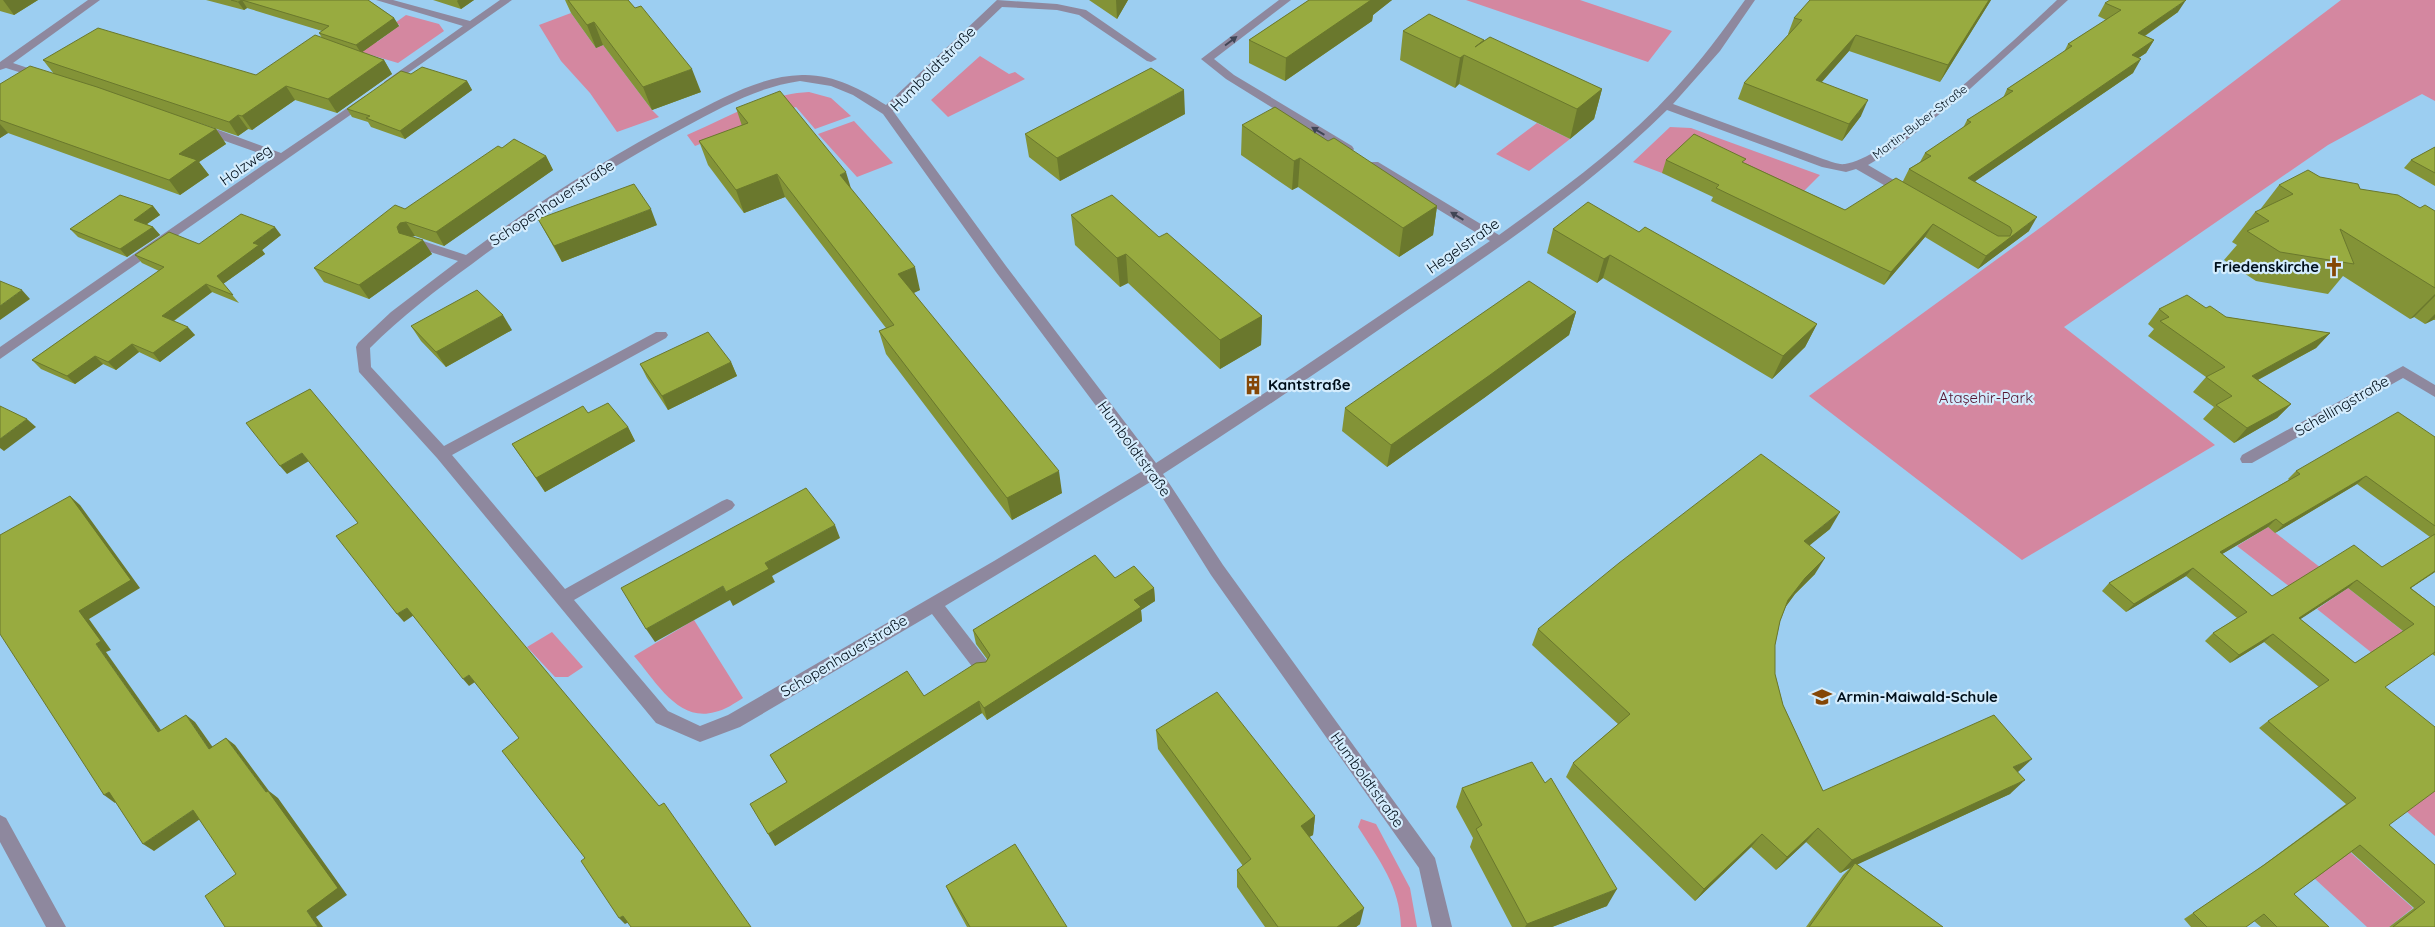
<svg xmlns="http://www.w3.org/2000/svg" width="2435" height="927" font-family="Quicksand,sans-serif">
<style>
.green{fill:#d487a0}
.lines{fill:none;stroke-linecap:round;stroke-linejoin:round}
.minor{fill:#8e889e;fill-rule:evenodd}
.wall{fill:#839337;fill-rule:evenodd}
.shaded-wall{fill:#6a782d}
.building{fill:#98ab40;stroke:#6a782d;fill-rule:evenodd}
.oneway{fill:#404555}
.labels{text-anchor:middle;stroke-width:4.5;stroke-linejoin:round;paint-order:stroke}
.far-street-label{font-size:12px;fill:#000f1a;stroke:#d3ecfd}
.street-label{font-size:15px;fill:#000f1a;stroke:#d3ecfd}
.poi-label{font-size:15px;font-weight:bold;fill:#000f1a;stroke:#d3ecfd;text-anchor:start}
.park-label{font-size:15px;fill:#551430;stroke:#d3ecfd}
</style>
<rect width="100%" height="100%" fill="#9ccef1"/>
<path class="green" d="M1466,0H1580L1672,31L1648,62Z
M2341,0H2435V101L2422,94L2328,145L2064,327L2215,445L2022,560L1809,396L2044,225Z
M571,13L596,48L603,45L652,110L659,117L617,132L590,93L561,61L539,25Z
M406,15L439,24L444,31L398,63L334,44L377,42L400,25L395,23Z
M980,56L1009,74L1015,72L1025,79L948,117L931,100Z
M809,92L831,98L851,116L815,129L796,107L695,146L687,135C726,118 766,94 809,92Z
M854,121L893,163L857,177L818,134Z
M1537,123L1570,139L1529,171L1496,154Z
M1670,127L1691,128L1820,175L1793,202L1662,173L1633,162Z
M2268,527L2321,568L2290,587L2237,546Z
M2348,588L2404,632L2372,653L2317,609Z
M694,620L743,698C735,703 725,710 715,712C678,723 655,680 634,656Z
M552,632L583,667L568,677H555L527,647Z
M2435,790V836L2406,811Z
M1361,819L1376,824L1410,888L1417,927H1401C1400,886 1379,860 1358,827Z
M2350,852L2413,908L2389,927H2367L2314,878Z"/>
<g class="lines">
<path class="minor" d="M88,0H100L13,63L46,74V78H38L6,68L0,70V62Z
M376,0H393L470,21L500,0H512L388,87L384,86V82L463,26Z
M997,0L1057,4L1086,10L1157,59L1151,62L1147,61L1079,15L1057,10L1002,7L893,111L1006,266L1156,463L1274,387L1490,241L1370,168L1368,165L1370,162H1378L1499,235C1560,191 1623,146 1674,90C1700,62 1723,31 1745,0H1755L1720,51L1673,104L1823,159C1830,161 1838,165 1845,164C1888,160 2021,34 2057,0H2068L1960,98L1895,149L1868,165L1911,190L1913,193L1911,196H1903L1856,169L1846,172L1822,167L1667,110C1589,187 1499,248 1409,309C1328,365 1246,421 1163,474L1223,565L1435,858L1452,927H1432L1419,868L1211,575L1152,481L945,606L989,663L991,668L989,673L983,675L977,673L932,614L740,727L700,742L656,723L437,458L359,372L356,347L358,343L391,312L458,261L409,245L408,242L409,239L414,238L466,255C536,203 608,157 685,117C721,99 760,76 802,75C833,74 861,89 886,105ZM800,81L831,86L853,95L883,114L996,272L1144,470L994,561L728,715L700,726L668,711L574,600L732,509L735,505L732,501L727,499L722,501L565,589L452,455L666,338L668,335L666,332H656L444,446L371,367L370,348C401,317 436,290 472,264C539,213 610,167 685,127C722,107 758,87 800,81Z
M1279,0H1291L1214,59L1234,75L1352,146L1354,149L1352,152H1344L1226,79L1201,59Z
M365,96L371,100L369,102L0,359V347L273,158L197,131V125H205L281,153Z
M2403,366L2435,385V397L2403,378L2252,463H2242L2240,459L2242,455Z
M0,815L6,818L66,927H46L0,842Z"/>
</g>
<path class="wall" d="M0,0H38L14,15L0,11Z
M206,0H368L394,18L399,26L362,52L384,60L392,74L337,113L295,100L252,130L248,129L238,136L169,113L216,129L226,144L199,162L209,175L180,195L8,133L0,138V84L54,74L43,60L256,75L322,38L319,33L322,31L247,8L244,10Z
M433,0H474L461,9Z
M565,0H628L701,92L652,110L603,45L596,48L571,13Z
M1089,0H1128L1117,19Z
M1309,0H1392L1373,15L1372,21L1285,81L1249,63V40Z
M1991,0L1940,82L1849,51L1822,82L1861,116L1842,141L1738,99L1744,83L1789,34H1788L1794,18Z
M2105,3L2178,12L2145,36L2154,40L2146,53L2138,58L2133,73L1975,181L2029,231L1978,269L1925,237L1884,285L1711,201L1713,197L1662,173L1666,160L1745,163L1845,210L1903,181L1909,169L1920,162L1925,153L1963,128L1967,120L2003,98L2007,89L2064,52L2068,44L2106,20L2098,16Z
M1403,31L1484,40L1602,89L1594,119L1570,139L1459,84L1455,88L1400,60Z
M411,74L467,81L472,90L405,139L371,127L368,122L352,117L347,109Z
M736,108L851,189L920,290L914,293L1062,493L1012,520L886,354L879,331L886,328L785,197L744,213L708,165L699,141L742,126Z
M1185,114L1060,181L1029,157L1025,134Z
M1242,125L1328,141L1437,206L1433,235L1399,257L1298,187L1292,190L1241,155Z
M2435,147V186L2404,168L2411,160Z
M502,148L546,156L553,170L444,246L415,236L412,237L432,254L369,299L324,282L314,268L405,209Z
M2320,177L2360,189L2420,208L2435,211V320H2433L2425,324L2414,317L2410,319L2343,276L2328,294L2256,281L2224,260L2237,245L2232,242L2255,212L2259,211L2279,185Z
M153,206L160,215L147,224L153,227L160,235L127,257L78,237L70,229Z
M1071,215L1159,237L1262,316L1261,345L1220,369L1128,283L1120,287L1075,245Z
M538,219L657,225L562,262Z
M1553,229L1817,324L1805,347L1772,379L1603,278L1597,283L1547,253Z
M281,235L262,250L265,254L223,284L239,303L212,292L174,321L195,335L160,362L139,352L116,370L103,364L75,384L41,369L32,360L159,271L142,263L135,255L199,244Z
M2206,308L2226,317L2330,333L2316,348L2258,380L2291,404L2277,418L2234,443L2203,419L2214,407L2193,392L2206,377L2148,336L2154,329L2148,324L2159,309Z
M1576,312L1569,335L1484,398L1387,467L1342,431L1345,408Z
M411,326L512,330L446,367L421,341Z
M731,362L737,376L668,410L647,378L640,364Z
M588,413L628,427L635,441L545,492L512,444Z
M2435,437V572L2411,588L2435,607V656L2432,654L2385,687L2389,825L2435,865V927H2389L2414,908L2351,852L2294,894L2329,927H2261L2254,921L2246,927H2191L2184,919L2254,872L2346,804L2259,728L2268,721L2319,687L2264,642L2230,663L2205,641L2213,633L2237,618L2186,576L2126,612L2102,591L2109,583L2289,480L2288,479L2296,471ZM2357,484L2430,537L2382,567L2272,596L2222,554L2268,527L2275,533ZM2348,588L2403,631L2355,663L2300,619Z
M1830,529L1809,545L1815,574L1795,594L1786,606L1780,621L1775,645V674L1783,705L1823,791L2018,772L2010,794L1857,864L1943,927H1806L1843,875L1850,868L1840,873L1806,842L1776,870L1751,847L1695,901L1566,777L1573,763L1618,724L1532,645L1538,629Z
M1115,578L1154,588L1155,601L1141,610L1142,621L987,720L982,713L775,846L787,782L770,755L924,696L986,662L987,659L976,644L973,630Z
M1156,730L1315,816L1313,835L1309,837L1360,924L1356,927H1265L1237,887V870L1243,866L1158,749Z
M1462,788L1607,906L1552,927H1512L1470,847L1473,838L1456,807Z
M946,886L1067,927H967L954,903Z"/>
<path class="shaded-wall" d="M3,0H38L14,15Z
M242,0L247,8L244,10L238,2Z
M458,0H474L461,9L457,1Z
M1116,0H1128L1117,19Z
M1370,0H1392L1373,15L1372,21L1285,81L1286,58Z
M1989,0H1991L1940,82L1948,65Z
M2186,0L2178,12L2130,46L2138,33Z
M394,18L399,26L361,53L356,45Z
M594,22L603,45L596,48L587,25Z
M1856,35L1849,51L1809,96L1816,80Z
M2154,40L2146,53L2124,68L2132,55Z
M1464,55L1459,84L1455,88L1460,58Z
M2141,59L2133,73L1961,191L1968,178Z
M384,60L392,74L337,113L328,99Z
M692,69L701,92L652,110L643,87Z
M467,81L472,90L405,139L400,131Z
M286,86L295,100L252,130L242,116Z
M1602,89L1594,119L1570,139L1577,109Z
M1184,90L1185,114L1060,181L1057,158Z
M1868,100L1861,116L1842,141L1849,124Z
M238,115L248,129L238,136L229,122Z
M0,124L8,133L0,138Z
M216,129L226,144L199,162L209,175L180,195L169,180L179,154Z
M546,156L553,170L444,246L436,232Z
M1300,158L1298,187L1292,190L1294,161Z
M846,172L853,195L840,175Z
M777,174L785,197L744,213L736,190Z
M153,206L160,215L141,228L134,220Z
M1437,206L1433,235L1399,257L1403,228Z
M651,209L657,225L562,262L554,246Z
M2037,217L2029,231L1978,269L1986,256Z
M406,222L415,236L409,237L399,233L397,227L400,223Z
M1933,224L1925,237L1884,285L1891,272Z
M153,227L160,235L127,257L120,249Z
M275,227L281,235L262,250L265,254L223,284L217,276L253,243Z
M423,240L432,254L369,299L359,285Z
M1126,254L1128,283L1120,287L1117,258Z
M1610,255L1603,278L1597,283L1604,259Z
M915,267L920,290L904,297L898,274Z
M206,284L212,292L169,324L162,316Z
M22,290L30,299L0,320V306Z
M2435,294V296L2414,317L2410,319Z
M1576,312L1569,335L1484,398L1387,467L1391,445Z
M2435,314V318L2433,320L2425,324Z
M503,315L512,330L446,367L436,352Z
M1262,316L1261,345L1220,369V340Z
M1817,324L1805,347L1772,379L1783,356Z
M188,327L195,335L160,362L153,353Z
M2330,333L2316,348L2239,390L2252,376Z
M132,344L139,352L116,370L108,362Z
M95,356L103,364L75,384L67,376Z
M731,362L737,376L668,410L662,396Z
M2291,404L2277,418L2234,443L2247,428Z
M27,419L36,427L4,451L0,448V439Z
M628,427L635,441L545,492L536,478Z
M302,453L309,461L287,474L280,466Z
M1059,471L1062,493L1012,520L1007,498Z
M2366,476L2357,484L2275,533L2283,525Z
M70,496L80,505L140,588L89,619L111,650L106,652L168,740L158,732L96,644L79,611Z
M1840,512L1830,529L1794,558L1804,541Z
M2276,519L2268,527L2212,560L2220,552Z
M835,525L840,538L772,576L775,582L733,606L726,592L765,563Z
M1825,558L1815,574L1795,594L1779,616L1788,600L1805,578Z
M2193,568L2186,576L2126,612L2134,604Z
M2435,571V572L2400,595L2410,588Z
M2357,580L2348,588L2290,626L2299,618Z
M723,586L730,600L655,642L646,629Z
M1154,588L1155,601L1141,610L1142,621L987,720L984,708L1134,600Z
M407,608L414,615L404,622L397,614Z
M2273,634L2264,642L2230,663L2239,655Z
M469,675L475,682L469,686L463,679Z
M979,701L982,713L775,846L768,834Z
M186,715L195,722L219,756L209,749Z
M226,738L235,745L269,791L278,798L347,895L316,917L323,927H318L307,911L266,792Z
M2032,759L2017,773L2013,767Z
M2025,780L2010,794L1852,867L1855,863L1850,868L1840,873L1852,860Z
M109,792L120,799L115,803L104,795Z
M193,810L203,817L154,851L143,844Z
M1315,816L1313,835L1298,843L1301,826Z
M1818,828L1806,842L1776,870L1787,857Z
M1762,834L1751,847L1695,901L1704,889Z
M1617,889L1607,906L1552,927H1525L1527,924Z
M1364,908L1360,924L1356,927H1337Z
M623,916L629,922L625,924L619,918Z"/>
<path class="building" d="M231,0H368L394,18L356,45L319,33L329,26L242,0L238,2Z
M568,0H628L635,8L641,6L692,69L643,87L594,22L587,25Z
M1309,0H1371L1286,58L1249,40Z
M1810,0H1989L1948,65L1856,35L1816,80L1868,100L1849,124L1744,83L1802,20L1794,18Z
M2110,0H2186L2138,33L2154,40L2132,55L2141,59L1968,178L2037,217L1986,256L1933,224L1891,272L1716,188L1719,185L1666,160L1694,134L1746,159L1742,162L1845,210L1896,178L1998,236H2010L2012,231L2010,227L1909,169L1931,156L1925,153L1971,122L1967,120L2013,91L2007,89L2072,46L2068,44L2121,10L2105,3Z
M1429,14L1484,40L1475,47L1490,37L1602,89L1577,109L1464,55L1460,58L1403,31Z
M98,28L256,75L315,35L384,60L328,99L286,86L242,116L238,115L229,122L43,60Z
M30,66L97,87L216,129L179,154L197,160L169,180L0,120V84Z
M422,67L467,81L400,131L366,118L370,116L347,109L401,71L411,74Z
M1151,68L1184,90L1057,158L1025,134Z
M780,91L846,172L840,175L915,267L898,274L1059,471L1007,498L879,331L894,325L777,174L736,190L699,141L748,123L736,108Z
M1275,107L1328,141L1334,138L1437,206L1403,228L1300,158L1294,161L1242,125Z
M514,139L546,156L436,232L406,222L400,223L397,227L399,233L423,240L359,285L314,268L395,205L405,209L498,146L502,148Z
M2435,147V173L2411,160Z
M2308,170L2320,177L2358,184L2360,189L2398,195L2420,208L2425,205L2435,211V288L2340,229L2354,264L2280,252L2247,231L2269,221L2255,212L2293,194L2279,185Z
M634,184L651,209L554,246L538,219Z
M120,195L153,206L134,220L153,227L120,249L70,229Z
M1112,195L1159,237L1167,233L1262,316L1220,340L1126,254L1117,258L1071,215Z
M1588,202L1639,232L1645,227L1817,324L1783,356L1610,255L1604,259L1553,229Z
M241,214L275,227L253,243L259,245L217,276L233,295L206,284L162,316L188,327L153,353L132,344L108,362L95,356L67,376L32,360L164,267L135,255L169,232L199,244Z
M0,281L22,290L0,306Z
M1529,281L1576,312L1490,375L1391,445L1345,408Z
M477,290L503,315L436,352L411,326Z
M2187,295L2206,308L2210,306L2226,317L2330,333L2252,376L2291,404L2247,428L2216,405L2232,396L2206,377L2225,367L2160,321L2169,317L2159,309Z
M708,332L731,362L662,396L640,364Z
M310,389L659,806L664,803L751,927H631L623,916L619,918L581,861L585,858L502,751L519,738L469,675L463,679L407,608L397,614L336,536L358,523L302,453L280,466L246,423Z
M608,403L628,427L536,478L512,444L583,406L588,413Z
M0,406L27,419L0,439Z
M2398,412L2435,437V526L2366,476L2283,525L2276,519L2220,552L2272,596L2354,545L2382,567L2435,534V571L2410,588L2435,607V652L2385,687L2435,727V791L2389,825L2435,865V927H2393L2425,902L2360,845L2294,894L2329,927H2277L2264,914L2246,927H2207L2193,913L2264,865L2356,798L2268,721L2329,680L2273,634L2239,655L2213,633L2247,612L2193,568L2134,604L2109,583L2300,474L2296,471ZM2357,580L2414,624L2355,663L2299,618Z
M1761,454L1840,512L1804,541L1825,558L1805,578L1788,600L1780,621L1775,645V674L1783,705L1823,791L1994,715L2032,759L2013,767L2025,780L1852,860L1818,828L1787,857L1762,834L1704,889L1573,763L1630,714L1538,629L1619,563Z
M806,488L835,525L765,563L769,569L726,592L723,586L646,629L621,588Z
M70,496L131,580L79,611L101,641L96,644L158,732L186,715L209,749L226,738L266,792L268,791L338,888L307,911L318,927H225L205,896L236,874L193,810L143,844L109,792L104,795L0,634V535Z
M1095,555L1115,578L1134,566L1154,588L1134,600L1141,607L984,708L979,701L768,834L750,804L787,782L770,755L907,671L924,696L976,663L986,662L990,655L973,630Z
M1217,692L1315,816L1301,826L1364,908L1337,927H1278L1237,870L1251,859L1156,730Z
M1532,762L1545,783L1551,778L1617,889L1527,924L1476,829L1482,825L1462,788Z
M1015,844L1067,927H970L946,886Z
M1855,863L1943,927H1809Z"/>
<defs><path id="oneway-solid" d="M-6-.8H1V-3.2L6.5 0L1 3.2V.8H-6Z" transform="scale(1.25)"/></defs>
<g class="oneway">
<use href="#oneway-solid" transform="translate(1231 41) rotate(-37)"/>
<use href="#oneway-solid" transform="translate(1318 131) rotate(-149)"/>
<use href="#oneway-solid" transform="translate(1457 216) rotate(-149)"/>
</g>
<defs>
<symbol id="church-bare" viewBox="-9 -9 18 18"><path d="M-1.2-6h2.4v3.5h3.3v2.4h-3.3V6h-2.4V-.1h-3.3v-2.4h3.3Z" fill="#854706" stroke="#d3ecfd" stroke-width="2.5" paint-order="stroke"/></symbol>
<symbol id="building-bare" viewBox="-9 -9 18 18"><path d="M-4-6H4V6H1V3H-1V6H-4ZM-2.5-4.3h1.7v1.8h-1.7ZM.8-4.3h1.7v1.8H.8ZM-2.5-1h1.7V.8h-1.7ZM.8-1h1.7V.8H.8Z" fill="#854706" stroke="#d3ecfd" stroke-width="2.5" paint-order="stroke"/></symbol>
<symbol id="school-bare" viewBox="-9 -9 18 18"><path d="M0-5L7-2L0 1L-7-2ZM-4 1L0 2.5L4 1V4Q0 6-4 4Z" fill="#854706" stroke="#d3ecfd" stroke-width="2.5" paint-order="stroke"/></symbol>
</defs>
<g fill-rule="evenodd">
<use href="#church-bare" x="2320" y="253" width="28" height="28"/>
<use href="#building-bare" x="1239" y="371" width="28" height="28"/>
<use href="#school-bare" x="1808" y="683" width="28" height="28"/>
</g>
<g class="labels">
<g class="far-street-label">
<text transform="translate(1920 122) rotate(-37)" y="4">Martin-Buber-Straße</text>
</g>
<g class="street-label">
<text transform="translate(933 69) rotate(-45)" y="5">Humboldtstraße</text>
<text transform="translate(246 165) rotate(-35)" y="5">Holzweg</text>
<text transform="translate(552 203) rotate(-33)" y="5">Schopenhauerstraße</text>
<text transform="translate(1463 246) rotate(-35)" y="5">Hegelstraße</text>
<text transform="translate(2342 406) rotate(-30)" y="5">Schellingstraße</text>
<text transform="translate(1134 449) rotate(54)" y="5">Humboldtstraße</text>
<text transform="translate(844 656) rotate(-31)" y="5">Schopenhauerstraße</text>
<text transform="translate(1367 780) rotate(54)" y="5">Humboldtstraße</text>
</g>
<g class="poi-label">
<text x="2319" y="272" text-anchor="end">Friedenskirche</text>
<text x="1268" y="390">Kantstraße</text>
<text x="1837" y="702">Armin-Maiwald-Schule</text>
</g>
<g class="park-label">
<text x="1986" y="403">Ataşehir-Park</text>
</g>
</g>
</svg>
